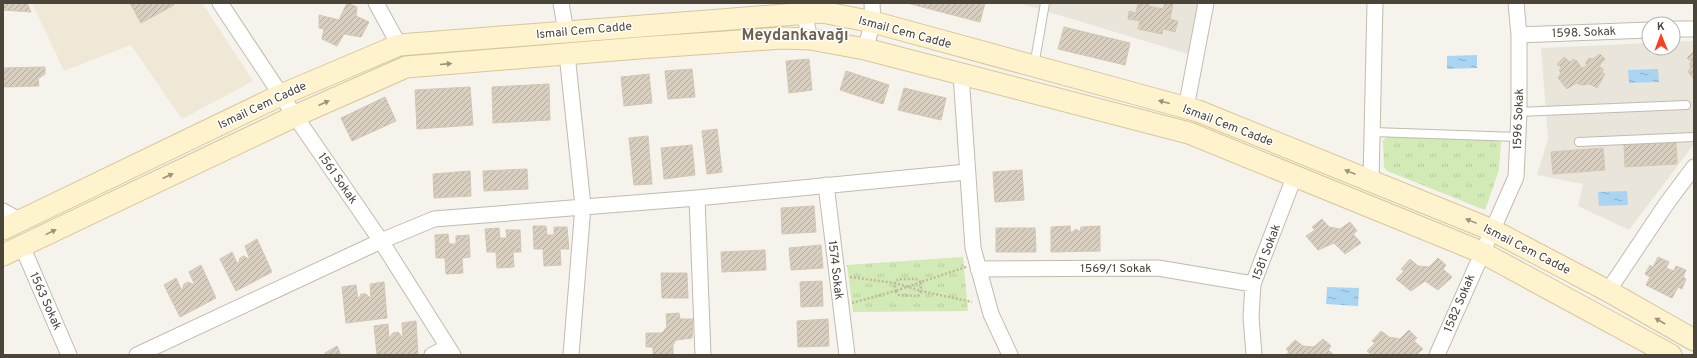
<svg xmlns="http://www.w3.org/2000/svg" width="1697" height="358" font-family="Overpass,sans-serif">
<style>
.residential{fill:#eae5da}
.education{fill:#efe8d6}
.park{fill:url(#park-tufts)}
.water{fill:url(#water-ripples)}
.building{fill:url(#building-hatch);stroke:#d3c7b4}
.lines{fill:none;stroke-linecap:round;stroke-linejoin:round}
.service-casing{stroke:#c2bbae;stroke-width:10}
.minor-casing{stroke:#c2bbae;stroke-width:17}
.secondary-casing{stroke:#d6c79b;stroke-width:23}
.path{stroke:#c4b79f;stroke-width:2.5;stroke-dasharray:2 2;stroke-linecap:butt}
.service{stroke:#fff;stroke-width:8}
.minor{stroke:#fff;stroke-width:15}
.secondary{stroke:#fff3cd;stroke-width:21}
.oneway{fill:#9c937c}
.labels{text-anchor:middle;stroke-width:3;stroke-linejoin:round;paint-order:stroke}
.street-label{font-size:12px;fill:#4b4439;stroke:#fff}
.district-label{font-size:16px;font-weight:bold;fill:#6e6250;stroke:#fff}
</style>
<defs>
<pattern id="park-tufts" width="24" height="20" patternUnits="userSpaceOnUse"><rect width="24" height="20" fill="#d2eab5"/><path d="M3 7l-1-3M5 7V3M7 7l1-3M15 17l-1-3M17 17v-4M19 17l1-3" fill="none" stroke="#b6ca9c"/></pattern>
<pattern id="water-ripples" width="26" height="14" patternUnits="userSpaceOnUse"><rect width="26" height="14" fill="#a9d4f2"/><path d="M2 4q2-2 4 0t4 0M15 11q2-2 4 0t4 0" fill="none" stroke="#8caec5"/></pattern>
<pattern id="building-hatch" width="6" height="6" patternUnits="userSpaceOnUse"><rect width="6" height="6" fill="#d8cfc1"/><path d="M-1 1l2-2M0 6l6-6M5 7l2-2" fill="none" stroke="#b1aa9e"/></pattern>
</defs>
<rect width="100%" height="100%" fill="#f6f3ec"/>
<path class="residential" d="M1019,3H1198L1188,54Z
M1694,41V144L1629,230L1578,206L1583,184L1537,175L1548,139L1541,48L1649,43V48H1673V42Z"/>
<path class="education" d="M32,3H202L253,81L182,119L131,45L64,71Z"/>
<path class="park" d="M1387,137L1497,139L1501,142L1499,170L1485,210L1387,171L1384,167L1383,140Z
M963,257L968,311L853,312L847,265Z"/>
<path class="water" d="M1477,55V68L1447,69V56Z
M1658,69L1659,82L1629,83L1628,70Z
M1627,191L1628,205L1599,206L1598,192Z
M1327,287L1359,288L1358,306L1326,304Z"/>
<path class="building" d="M3,3H27L31,12L3,10Z
M130,3H173L174,5L141,23Z
M347,3L357,7L356,16L369,22L361,37L344,34L337,46L322,39L324,29L319,28V15L339,20Z
M907,3H985L980,22Z
M1138,3H1149L1148,6L1163,9L1165,3H1173L1170,19L1178,21L1175,32L1163,29L1162,34L1138,29L1140,21L1128,19L1129,11L1136,13Z
M1064,27L1130,43L1125,65L1058,49Z
M1694,51V79L1688,72L1691,67L1689,64L1692,62L1687,58Z
M1600,54L1605,59L1599,66L1604,70L1601,72L1605,74L1597,88L1590,84L1582,85L1576,83L1567,89L1558,78L1561,73L1559,70L1562,68L1557,64L1564,57L1570,62L1573,59L1577,61L1581,68L1586,67V62L1589,58L1593,59Z
M809,59L812,90L789,93L786,61Z
M45,67V74L38,79L39,86L3,87V68Z
M692,69L695,97L668,99L665,71Z
M846,71L889,85L883,104L840,90Z
M649,74L652,103L624,106L621,77Z
M549,84L550,120L493,123L492,87Z
M470,87L473,125L417,129L415,90Z
M904,88L946,98L941,120L898,110Z
M385,97L396,121L352,141L341,118Z
M717,129L722,172L707,174L702,131Z
M648,136L652,184L634,185L629,138Z
M1676,142L1677,164L1625,167L1624,145Z
M692,145L695,175L664,179L661,148Z
M1603,148L1605,170L1553,174L1551,152Z
M527,169L528,189L484,191L483,171Z
M1022,170L1024,200L995,202L993,172Z
M470,171L471,196L434,198L433,174Z
M814,206L816,232L782,234L781,208Z
M1322,219L1329,227L1340,229L1350,222L1357,231L1353,234L1361,243L1345,254L1334,243L1318,250L1306,236L1315,230L1312,227Z
M533,226H546L547,235H554V227H567L569,249H560L561,265L544,266L543,249H534Z
M1070,226L1071,233L1076,229L1080,232L1081,227L1100,226V251L1051,252V227Z
M499,228L500,238H507L506,230H520L521,252H513L514,267L497,268L496,252H487L485,229Z
M996,228H1035L1036,252H996Z
M448,234L449,244H456V236L469,235L470,257L462,258L463,273L446,274L445,258H436L435,235Z
M257,239L272,272L236,291L220,259L232,252L238,265L240,258L244,256L250,260L245,246Z
M821,245L823,268L791,270L789,248Z
M765,250L766,270L722,272L721,252Z
M1658,257L1669,262L1666,268L1674,271L1676,266L1686,270L1683,277L1686,279L1682,289L1678,287L1672,298L1646,285L1650,277L1645,274L1650,265L1653,267Z
M1438,258L1446,265L1443,269L1452,277L1438,290L1425,281L1411,291L1396,279L1404,271L1401,269L1410,259L1418,266L1429,267Z
M201,265L216,298L180,317L164,285L176,278L182,291L184,284L188,282L195,285L189,272Z
M661,273H687L688,298H662Z
M822,281L823,306L801,307L800,282Z
M384,282L387,318L346,323L342,287L356,285L358,300L361,294H366L371,299L370,284Z
M679,313L680,319H693L692,338L676,340L673,345V355H653V347H646V333H662L667,327L666,314Z
M828,319L829,346L798,347L797,321Z
M416,321L418,355H377L374,326L388,324L389,338L393,333L398,332L403,338L402,323Z
M1409,330L1417,338L1414,341L1423,349L1416,355H1399L1396,353L1393,355H1372L1367,351L1375,343L1372,341L1381,331L1389,337L1400,339Z
M1323,339L1331,346L1328,350L1334,355H1286L1289,352L1286,349L1295,340L1303,346L1314,347Z
M337,346L341,355H325V353Z"/>
<g class="lines">
<defs>
<path id="service" d="M1034,66L1045,3
M1519,112L1686,105
M1373,132L1518,137
M1579,142L1694,137"/>
<path id="minor" d="M220,3L295,116L381,241L453,355
M376,3L399,45
M561,3L566,32
M802,3L810,39
M1673,29H1694
M1519,35L1649,30
M865,49L873,22L872,3
M567,54L583,206L571,355
M961,74L973,248L991,314L1010,355
M1186,108L1206,3
M1371,181L1375,3
M826,185L847,355
M697,198L703,355
M3,211L21,221
M22,246L69,355
M978,269L1158,268L1253,284
M1608,291L1667,203L1694,167
M137,355L381,241L434,219L697,198L967,172
M432,355L448,347
M1254,355L1251,317L1253,284L1295,175
M1437,355L1516,177L1519,112V35L1516,3"/>
<path id="secondary" d="M3,229L281,95L399,45L822,12L873,22L1198,111L1492,230L1608,291L1694,340
M3,255L295,116L406,67L639,48L782,38L810,39L865,49L1189,133L1481,252L1671,355"/>
</defs>
<use href="#service" class="service-casing"/>
<use href="#minor" class="minor-casing"/>
<use href="#secondary" class="secondary-casing"/>
<path class="path" d="M966,267L921,282V291L972,302
M850,277L895,283V291L852,303
M921,282L895,291L899,295L918,296L921,291L895,283L898,279H916L921,282"/>
<use href="#service" class="service"/>
<use href="#minor" class="minor"/>
<use href="#secondary" class="secondary"/>
</g>
<defs><path id="oneway-solid" d="M-6-.8H1V-3.2L6.5 0L1 3.2V.8H-6Z"/></defs>
<g class="oneway">
<use href="#oneway-solid" transform="translate(446 64) rotate(-5)"/>
<use href="#oneway-solid" transform="translate(1164 102) rotate(-165)"/>
<use href="#oneway-solid" transform="translate(324 103) rotate(-24)"/>
<use href="#oneway-solid" transform="translate(1350 172) rotate(-158)"/>
<use href="#oneway-solid" transform="translate(168 176) rotate(-25)"/>
<use href="#oneway-solid" transform="translate(1471 221) rotate(-158)"/>
<use href="#oneway-solid" transform="translate(51 232) rotate(-26)"/>
<use href="#oneway-solid" transform="translate(1660 321) rotate(-150)"/>
</g>
<g class="labels">
<g class="street-label">
<text transform="translate(584 30) rotate(-5)" y="4">Ismail Cem Cadde</text>
<text transform="translate(905 32) rotate(15)" y="4">Ismail Cem Cadde</text>
<text transform="translate(1584 32) rotate(-2)" y="4">1598. Sokak</text>
<text transform="translate(262 105) rotate(-25)" y="4">Ismail Cem Cadde</text>
<text transform="translate(1518 119) rotate(-88)" y="4">1596 Sokak</text>
<text transform="translate(1228 125) rotate(21)" y="4">Ismail Cem Cadde</text>
<text transform="translate(338 178) rotate(55)" y="4">1561 Sokak</text>
<text transform="translate(1527 249) rotate(27)" y="4">Ismail Cem Cadde</text>
<text transform="translate(1266 252) rotate(-69)" y="4">1581 Sokak</text>
<text x="1116" y="272">1569/1 Sokak</text>
<text transform="translate(836 270) rotate(83)" y="4">1574 Sokak</text>
<text transform="translate(46 301) rotate(66)" y="4">1563 Sokak</text>
<text transform="translate(1459 303) rotate(-67)" y="4">1582 Sokak</text>
</g>
<g class="district-label">
<text x="795" y="40">Meydankavağı</text>
</g>
</g>
<rect width="1697" height="358" fill="none" stroke="#4b4439" stroke-width="8"/>
<g transform="translate(1661 36) rotate(359)"><circle r="19" fill="#ffffff" stroke="#b7b4b0"/>
<path d="M0-3L7 15L0 10L-7 15Z" fill="#fc3f1d"/>
<text y="-6" font-size="11" font-weight="bold" text-anchor="middle" fill="#4b4439">K</text>
</g>
</svg>
